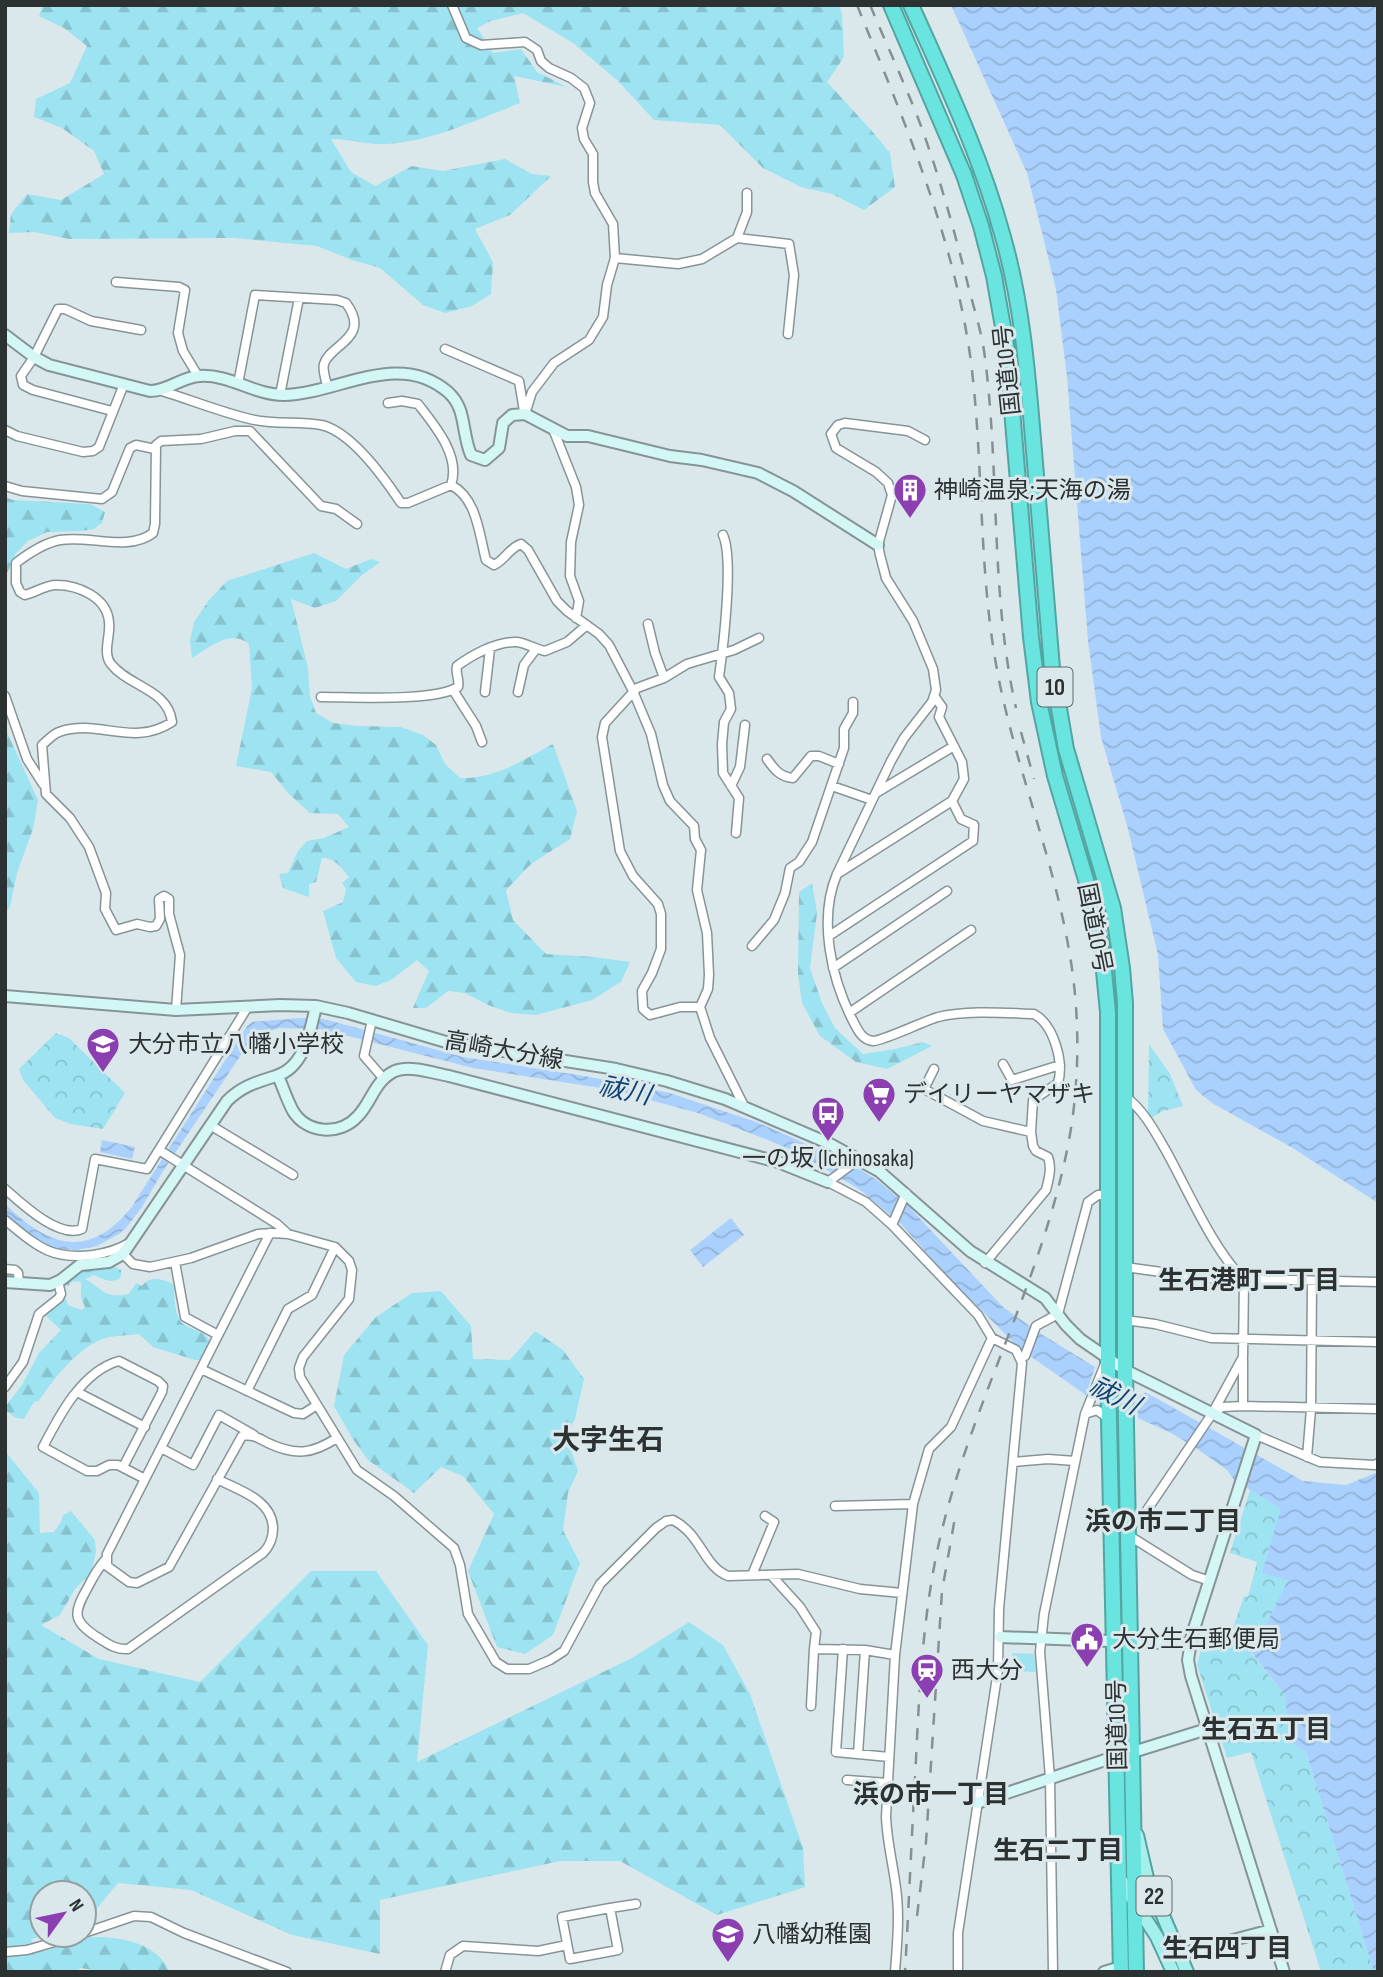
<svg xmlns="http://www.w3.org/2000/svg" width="1383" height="1977" font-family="'Sofia Sans Condensed','Noto Sans JP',sans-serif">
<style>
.forest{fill:url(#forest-firs)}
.park{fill:url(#park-crowns)}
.water{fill:url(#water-waves)}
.pier{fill:#dbe8eb}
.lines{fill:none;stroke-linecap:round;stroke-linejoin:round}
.street-casing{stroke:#879497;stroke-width:11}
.secondary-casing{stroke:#879497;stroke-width:14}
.primary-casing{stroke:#54a5a2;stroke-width:16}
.highway-casing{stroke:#54a5a2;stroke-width:18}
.street{stroke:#fff;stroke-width:8}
.secondary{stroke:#d2f7f5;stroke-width:10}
.primary{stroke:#a5efec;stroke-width:12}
.highway{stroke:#69e4df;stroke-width:14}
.rail{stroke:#868f91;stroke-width:2.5;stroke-dasharray:12 12;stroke-linecap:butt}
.labels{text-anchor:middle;stroke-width:6;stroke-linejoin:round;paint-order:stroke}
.shield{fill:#dbe8eb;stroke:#60686a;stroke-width:2}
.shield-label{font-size:23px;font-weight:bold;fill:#2c3132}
.street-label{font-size:24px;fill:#2c3132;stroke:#dbe8eb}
.poi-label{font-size:24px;fill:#2c3132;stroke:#dbe8eb;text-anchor:start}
.water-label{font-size:26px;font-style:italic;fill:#114274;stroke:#dbe8eb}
.neighbourhood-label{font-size:26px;font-weight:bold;fill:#2c3132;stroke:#dbe8eb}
.quarter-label{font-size:28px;font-weight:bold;fill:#2c3132;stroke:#dbe8eb}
</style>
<defs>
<pattern id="forest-firs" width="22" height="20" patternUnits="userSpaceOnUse" patternTransform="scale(1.75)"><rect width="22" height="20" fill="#9de3f1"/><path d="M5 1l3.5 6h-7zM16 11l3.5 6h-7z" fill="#87c3cf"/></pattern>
<pattern id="park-crowns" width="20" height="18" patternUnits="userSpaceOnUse" patternTransform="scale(1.75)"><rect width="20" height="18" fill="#9de3f1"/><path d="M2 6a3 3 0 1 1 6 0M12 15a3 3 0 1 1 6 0" fill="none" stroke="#87c3cf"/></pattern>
<pattern id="water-waves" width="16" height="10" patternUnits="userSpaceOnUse" patternTransform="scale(1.75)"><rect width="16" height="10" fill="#aad0fd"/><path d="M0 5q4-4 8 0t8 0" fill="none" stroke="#92b3d9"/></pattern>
</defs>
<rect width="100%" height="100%" fill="#dbe8eb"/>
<path class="forest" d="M43,5H839L842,14L844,57L827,82L871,130L890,153L895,187L864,210L832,194L801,187L763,168L720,125L654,120L618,81L573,43L523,13L491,21L477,28L493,53L521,49L537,72L567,87L514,76L520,103C478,119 431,142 385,144C367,145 349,139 331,139L351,172L375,186L412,166L443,171L505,159L532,174L551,176L510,215L475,229L493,262L491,294L472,306L445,313L423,305L380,268L352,260L317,246L234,238L69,239L35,232L9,233L11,214L27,194L61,200L104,174L94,151L62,128L34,117L36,99L70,83L87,46L64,28L39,16Z
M5,497L13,500L90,504L105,512L102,523L94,529L81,531L47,532L28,541L16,553L5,578Z
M314,553L346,569L371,559L380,562L361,576L336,601L315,608L291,599L308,668L310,697L316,713L333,723L357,726L401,727L423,735L436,745L445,764L460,778C495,779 523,760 553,744L577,811L570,839L531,864L506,890L513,920L546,954L594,957L630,962L621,982L592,1000L536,1015L511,1013L488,1005L465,993L448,991L426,1008H413L429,971L417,960L391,980L376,986L356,982L336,958L323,911L343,902L346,889L342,883L349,877C341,867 335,858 322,858L316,882L309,884V897L283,888L279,874L288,873L298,851L307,841L324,838L349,827L338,814L310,813L288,793L271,772L236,766L252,688L249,644C230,629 210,647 192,658L190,641L194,622L209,600L227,581Z
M5,728L38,800L33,829L17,873L10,907L5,914Z
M812,883L817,913L810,968L822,1003L835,1028L863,1054L895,1049L923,1042L932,1046L887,1069L856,1062L820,1036L802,1003L798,974L799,892Z
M95,1264L113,1266L121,1270V1277C112,1285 103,1279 94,1275L85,1279C103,1289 104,1299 129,1294L136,1283L142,1286C150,1275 164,1279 174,1285C175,1298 173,1317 185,1325C195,1332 203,1329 210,1341L208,1351L201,1360H195L153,1347L139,1334C127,1336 117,1335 106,1338C79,1346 54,1378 39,1401L34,1402L24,1419L16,1418L5,1410V1407L22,1385L39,1353L61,1330L46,1316L63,1292L68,1305L82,1310L85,1307L81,1297V1282L73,1281L68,1286L66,1283L85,1268Z
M441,1291L471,1326L473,1359L510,1360L535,1331L563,1350L584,1379L575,1419L566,1435L578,1471L568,1493L563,1530L580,1563L553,1635L525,1654L497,1647L468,1571L494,1514L463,1476L441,1467L414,1493L368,1460L352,1438L334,1406L344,1355L376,1317L412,1293Z
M5,1451L39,1493L40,1533L54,1532L61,1522L63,1515L71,1511L95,1540L96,1552L91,1573L75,1589L60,1615L41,1625L99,1659L200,1682L311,1571H376L428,1645L417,1762L632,1658L689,1622L723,1645L750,1694L803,1848L805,1887L717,1915L620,1861H560L380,1900V1954L292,1935L191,1890L118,1883L92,1914L84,1917V1893H42V1935L30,1940L46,1951C61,1946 79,1937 94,1937C120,1936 160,1944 169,1972H106L80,1968L78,1972H5Z"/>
<path class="park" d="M56,1033L69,1038L125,1093L103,1129L71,1124L55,1118L23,1080L19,1069Z
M1149,1044L1170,1074L1183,1106L1163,1111L1153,1117H1149L1148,1113Z
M1250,1490L1281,1509L1289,1580L1252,1654L1284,1694L1292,1743L1306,1752L1374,1972H1321L1251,1752L1227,1758L1197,1665L1205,1634L1229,1640L1244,1596L1248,1597L1257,1562L1230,1553Z
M1014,1653L1034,1654L1036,1672L1012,1671V1654Z"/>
<path class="water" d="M951,5H1378V1203L1291,1147L1212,1103L1196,1090L1163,1029L1158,955L1128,829L1101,737L1088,641L1067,377L1056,289L1027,173Z
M300,1018L324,1019L463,1057L585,1076L670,1093L756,1122L793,1138L859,1169L877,1180L909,1207L1003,1307L1038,1332L1095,1367L1158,1399L1303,1481L1346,1485L1378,1472V1972H1374L1306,1752L1292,1743L1284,1694L1252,1653L1288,1580L1262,1573L1281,1509L1234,1480L1227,1470L1196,1448L1171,1433L1086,1395L1020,1349L946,1275L901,1224L859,1189L796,1152L768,1140L698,1113L613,1090L473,1068L321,1029L279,1028L253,1037L163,1171L142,1207L126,1228L119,1234L97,1246L77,1250L58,1249L42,1243L5,1214V1204C49,1247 88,1260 131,1208L247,1026L252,1022Z
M102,1140L135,1147L132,1159L100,1152Z
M731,1218L744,1235L703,1267L690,1250Z"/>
<path class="pier" d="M1095,1367L1146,1392L1137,1397L1138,1422L1085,1398Z"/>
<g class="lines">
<defs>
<path id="street" d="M452,5L466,38L481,45L525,42L537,50L541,61L549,68L571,78L584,88L590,103L582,128L584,139L593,154V182L595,193L613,224L615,258L607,285L603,317L589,340L554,363L532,392L525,414
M737,238L789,244L794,275L788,334
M615,258L678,264L702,259L737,238L747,212V193
M116,282L179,287L185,290L178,333L183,351L198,376
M445,349L519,381L524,411
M238,384L255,295L337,300L346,303C372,338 330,344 324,364C322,371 326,379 327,386
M162,391C191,400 221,412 250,419C273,425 298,421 321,425C351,431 385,479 401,503H408L451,485C461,456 435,426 418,404L402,401L388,403
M280,395L299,298
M112,411L33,390L23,385L21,376L34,357L58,309H65L91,321L141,330
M553,429L576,487L579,505L571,542L570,576L579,601L576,618
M5,430L17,436L83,452L93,451L99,447L124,384
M925,440L908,431L845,423L838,425L831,434L836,448L876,472L888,483L892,495L878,545L880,555L886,578L913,621L933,669L936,690L932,702L904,738L891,761L837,874C818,919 831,977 852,1019C857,1028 861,1040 873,1041C883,1041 924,1021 938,1017C968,1010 1004,1013 1034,1014C1054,1025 1064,1062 1058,1083L1033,1100L1031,1132L1033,1146L1036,1151L1048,1157C1052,1168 1049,1178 1046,1190L985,1263
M451,485C477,498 479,534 486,560L494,565C505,560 509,548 521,544L528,550L557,601L567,611L599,634L609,645L633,691L651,734L663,785L670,801L694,826L695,839L701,850L697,890L707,933L709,975L708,989L700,1007
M5,486L22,491L102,499L112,492L130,448L136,445L155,449
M723,535C734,559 723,649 719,677L729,693L731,709L724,722L722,744L723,773L739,798L736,833
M648,624L655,653L664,678
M453,690L476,726L482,742
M485,692L490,649
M518,692L524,665L536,649
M5,696L27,759L43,784
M321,697C352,697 434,702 458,687C460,679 455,674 457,666C472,655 497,641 517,642C526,643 535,649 545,651L567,642L587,625
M767,759C774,769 780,777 793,778L811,756H819L839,764
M731,786L740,767L745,725
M832,786L872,800
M876,793L954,746
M837,874L952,801
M829,936L973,841L974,825L961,819L952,801L964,779L962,762L939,717L942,707L935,697
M752,946L774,920L785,893L790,868L799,862L812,842L844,748V729L853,713V702
M833,968L947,891
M176,1010L180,955L169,914V899L164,896L159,899L160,919L156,926L150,927L137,924L116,930L105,909L106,893L89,847L70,818L46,794L42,745C47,741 53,734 59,732C99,718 132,748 172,722C168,689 129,687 111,664C102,653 111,635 109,622C107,597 78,585 56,585C46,585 36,592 25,595L20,592L16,583V563C29,553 44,543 60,540C90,535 128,552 153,533L155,524L156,445L161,441L201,439L235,431H250L321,506L336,509L357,524
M849,1013L971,930
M372,1020L364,1056L383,1078
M1003,1064L1012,1080L1060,1065
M934,1069L924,1089L983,1121L1031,1132
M1126,1097C1144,1111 1154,1130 1165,1149C1188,1190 1212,1248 1244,1280L1243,1357L1212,1414L1145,1513L1128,1529
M744,1106L710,1038L700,1007H680L650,1015L643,1009L642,991L652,973L661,949V914L658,904L633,876L620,851L602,737L605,723L637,688L664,678L687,664L734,650L759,638
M210,1125L293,1175
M159,1150L277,1224L288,1234
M828,1182L866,1202L892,1225L978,1315L992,1338L951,1427L929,1449L913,1504L895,1655L886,1817C887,1842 893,1864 896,1888C900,1916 897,1944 895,1972
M828,1182L859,1159
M5,1189C22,1204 59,1239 82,1229L95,1159L147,1169L247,1008
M5,1220C37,1246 50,1260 93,1255C106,1253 118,1250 129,1243
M892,1225L906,1193
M270,1233L107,1554V1566L129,1582L137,1583L169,1567L242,1436C252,1434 259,1438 268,1443C296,1456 312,1454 337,1438
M123,1254L133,1264L150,1267L191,1258L258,1234L272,1233L288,1234L335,1247L349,1261L352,1270L349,1299L303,1357L299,1368L300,1377L357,1470L394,1496L454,1548L460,1565L468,1614L496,1662L507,1669H529L550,1660L564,1651L600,1584L656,1528L666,1521L673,1520C702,1535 703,1566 728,1576L798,1574L860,1589L902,1593
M175,1262L185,1317L218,1335
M1125,1267L1205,1278L1378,1282
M5,1269L15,1270L18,1273L19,1283
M1125,1320L1155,1324L1211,1338L1378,1342
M1021,1357L1025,1356L1036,1326L1058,1314L1088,1202L1098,1195H1108
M201,1369L294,1413L303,1414L317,1405
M5,1387L23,1362L39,1314L59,1298L61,1294L58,1281
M247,1391L288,1309L312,1295L335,1247
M77,1392L145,1427
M1243,1406V1360
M1215,1412L1222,1407L1243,1406L1378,1409
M1085,1414L1097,1410L1109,1419
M1256,1435L1320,1462L1375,1465L1378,1463
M161,1448L193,1465L219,1415L254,1435
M1307,1457L1311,1409L1312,1281
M1013,1462L1048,1459L1075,1461
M123,1467L162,1392L163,1386L158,1381L119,1361C82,1371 59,1416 43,1447L87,1471H97L109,1465H118L145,1479
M835,1506L913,1504
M1128,1535L1192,1575L1210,1581
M106,1559C98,1568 93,1577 88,1587C74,1612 71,1620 97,1637C107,1643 115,1650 128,1649L263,1553C270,1546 273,1538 273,1528C272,1499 238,1490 217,1479
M752,1575L774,1522L765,1516
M771,1575L800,1607L816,1632L814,1649
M843,1649L836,1752L889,1757
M811,1706L814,1649L865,1650L895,1655
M858,1754L865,1650
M847,1780L888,1783
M610,1908L618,1950L570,1959L562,1917Z
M610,1908L636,1904
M84,1933L134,1916L151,1917L184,1933L287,1972
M5,1952L27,1950L79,1935
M445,1972L450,1955L463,1946L538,1951L567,1945
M958,1972V1933L998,1670L999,1609L1022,1363L1016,1350L992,1338
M1053,1972L1050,1778L1040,1652L1044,1614L1085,1414L1105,1364"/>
<path id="secondary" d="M5,335L34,357L49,365L150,391C168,391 181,377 200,376C229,374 255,395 283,395C339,394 398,349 448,392C467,409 461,431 471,455L485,460L499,448L503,423L512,415L525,414L567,436H588L670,456L702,460L758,473L793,491L878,545
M5,996L176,1010L280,1005L316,1006L348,1013L446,1042L616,1069L667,1081L725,1099L828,1143L879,1171L970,1251L1045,1298L1066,1325L1080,1339L1125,1370L1256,1435L1192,1635L1188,1660L1191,1676L1284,1972
M278,1076C283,1087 287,1100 293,1111C307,1134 340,1136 358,1116C372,1101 375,1080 395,1071C410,1065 433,1073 449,1076L778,1162L828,1182
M5,1282L50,1285L61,1280L80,1265L109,1262L123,1254L227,1101C242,1086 257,1082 276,1076C305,1067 310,1031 316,1006
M1000,1637L1190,1644
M1133,1752L1207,1729
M977,1803L1117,1756
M1180,1954L1271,1930
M1104,1972L1121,1967"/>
<path id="primary" d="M1137,1835L1147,1878L1187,1972
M1120,1879L1157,1937L1173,1972"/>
<path id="highway" d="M891,5L964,175L981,226L994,276L1007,350L1031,637L1039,702L1055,776L1086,880L1102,951L1108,1012V1373L1121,1972
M911,5C945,81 981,156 1003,237C1023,307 1028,379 1034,451C1040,523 1046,596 1052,668L1066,749L1113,908L1122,968L1125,1003V1370L1136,1972"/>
</defs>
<use href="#street" class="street-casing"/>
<use href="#secondary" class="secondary-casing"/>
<use href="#primary" class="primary-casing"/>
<use href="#highway" class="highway-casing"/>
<use href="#street" class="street"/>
<use href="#secondary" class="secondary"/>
<use href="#primary" class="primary"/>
<use href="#highway" class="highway"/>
<path class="rail" d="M857,5C904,121 954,236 971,362C984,466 978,572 998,675C1016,768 1053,857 1069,950C1079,1006 1080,1065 1072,1122C1051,1260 980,1384 945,1518C924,1597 920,1677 916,1759C912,1830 909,1901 905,1972
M870,5C886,43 903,80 918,118C938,171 953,226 967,281C973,306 982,332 985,358C1000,475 990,593 1016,708
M1021,732L1034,779
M917,1916L926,1842L942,1591L956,1512"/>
</g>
<defs>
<symbol id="building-pin" viewBox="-11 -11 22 30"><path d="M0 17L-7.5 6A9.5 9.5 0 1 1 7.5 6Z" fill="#8b3fb0" stroke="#dbe8eb"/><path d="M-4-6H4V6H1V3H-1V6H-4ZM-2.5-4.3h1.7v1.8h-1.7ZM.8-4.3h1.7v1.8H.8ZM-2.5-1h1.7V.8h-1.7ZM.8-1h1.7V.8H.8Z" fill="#fff"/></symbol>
<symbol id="school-pin" viewBox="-11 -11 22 30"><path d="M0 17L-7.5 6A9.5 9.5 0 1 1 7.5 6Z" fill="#8b3fb0" stroke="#dbe8eb"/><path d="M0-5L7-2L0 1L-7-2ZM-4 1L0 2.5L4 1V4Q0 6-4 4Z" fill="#fff"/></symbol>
<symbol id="supermarket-pin" viewBox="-11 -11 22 30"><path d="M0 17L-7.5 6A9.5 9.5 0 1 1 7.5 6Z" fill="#8b3fb0" stroke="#dbe8eb"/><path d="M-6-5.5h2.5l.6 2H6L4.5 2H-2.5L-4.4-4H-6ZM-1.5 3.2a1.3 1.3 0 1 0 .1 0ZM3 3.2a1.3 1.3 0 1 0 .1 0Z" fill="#fff"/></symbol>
<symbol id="bus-pin" viewBox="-11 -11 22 30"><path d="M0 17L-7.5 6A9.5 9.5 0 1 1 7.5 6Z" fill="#8b3fb0" stroke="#dbe8eb"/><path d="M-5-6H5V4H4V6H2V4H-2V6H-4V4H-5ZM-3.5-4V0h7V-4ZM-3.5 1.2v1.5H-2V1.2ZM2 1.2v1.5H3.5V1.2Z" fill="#fff"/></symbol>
<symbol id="civic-pin" viewBox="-11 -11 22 30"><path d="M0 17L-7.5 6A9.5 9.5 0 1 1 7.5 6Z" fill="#8b3fb0" stroke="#dbe8eb"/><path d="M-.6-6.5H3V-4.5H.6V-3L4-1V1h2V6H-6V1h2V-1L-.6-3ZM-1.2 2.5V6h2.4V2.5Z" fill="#fff"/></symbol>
<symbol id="station-pin" viewBox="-11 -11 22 30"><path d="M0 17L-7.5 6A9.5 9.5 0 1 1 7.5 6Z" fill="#8b3fb0" stroke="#dbe8eb"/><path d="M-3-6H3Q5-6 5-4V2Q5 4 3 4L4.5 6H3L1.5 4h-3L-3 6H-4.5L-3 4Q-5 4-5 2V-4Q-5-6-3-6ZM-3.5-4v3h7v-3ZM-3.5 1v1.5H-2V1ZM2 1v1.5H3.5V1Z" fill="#fff"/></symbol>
</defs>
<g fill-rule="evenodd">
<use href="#building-pin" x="891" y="471" width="38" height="52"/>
<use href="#school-pin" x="84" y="1025" width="38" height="52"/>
<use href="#supermarket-pin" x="860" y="1075" width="38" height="52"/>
<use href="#bus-pin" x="809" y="1094" width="38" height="52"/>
<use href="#civic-pin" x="1068" y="1620" width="38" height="52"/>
<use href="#station-pin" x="908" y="1651" width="38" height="52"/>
<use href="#school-pin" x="709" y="1915" width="38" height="52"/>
</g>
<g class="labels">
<g class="shield">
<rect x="1037.5" y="667.5" width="35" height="39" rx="5"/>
<rect x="1136.5" y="1876.5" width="35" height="39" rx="5"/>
</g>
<g class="shield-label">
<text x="1055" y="695">10</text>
<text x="1154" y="1904">22</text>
</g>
<g class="street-label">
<text transform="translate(1007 370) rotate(-96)" y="8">国道10号</text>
<text transform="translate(1095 928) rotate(79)" y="8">国道10号</text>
<text transform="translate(504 1050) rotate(10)" y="8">高崎大分線</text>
<text transform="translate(1117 1725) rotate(-91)" y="8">国道10号</text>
</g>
<g class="poi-label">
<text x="934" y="498">神崎温泉;天海の湯</text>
<text x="128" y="1052">大分市立八幡小学校</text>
<text x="903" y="1102">デイリーヤマザキ</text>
<text x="828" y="1166" text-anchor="middle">一の坂 (Ichinosaka)</text>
<text x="1112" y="1647">大分生石郵便局</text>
<text x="951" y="1678">西大分</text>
<text x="752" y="1942">八幡幼稚園</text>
</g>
<g class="water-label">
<text transform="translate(625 1090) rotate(12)" y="9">祓川</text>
<text transform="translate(1115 1395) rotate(27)" y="9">祓川</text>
</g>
<g class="neighbourhood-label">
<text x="1249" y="1289">生石港町二丁目</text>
<text x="1163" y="1530">浜の市二丁目</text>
<text x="1266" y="1738">生石五丁目</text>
<text x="931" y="1803">浜の市一丁目</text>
<text x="1058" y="1859">生石二丁目</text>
<text x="1227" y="1957">生石四丁目</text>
</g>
<g class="quarter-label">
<text x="608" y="1449">大字生石</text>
</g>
</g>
<rect width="1383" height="1977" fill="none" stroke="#2c3132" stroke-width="14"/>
<g transform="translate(63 1914) rotate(57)"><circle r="33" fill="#dbe8eb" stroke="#959fa1" stroke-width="2"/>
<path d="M0-5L12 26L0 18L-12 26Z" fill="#8b3fb0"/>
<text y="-10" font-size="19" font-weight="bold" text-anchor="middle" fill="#2c3132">N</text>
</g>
</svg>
